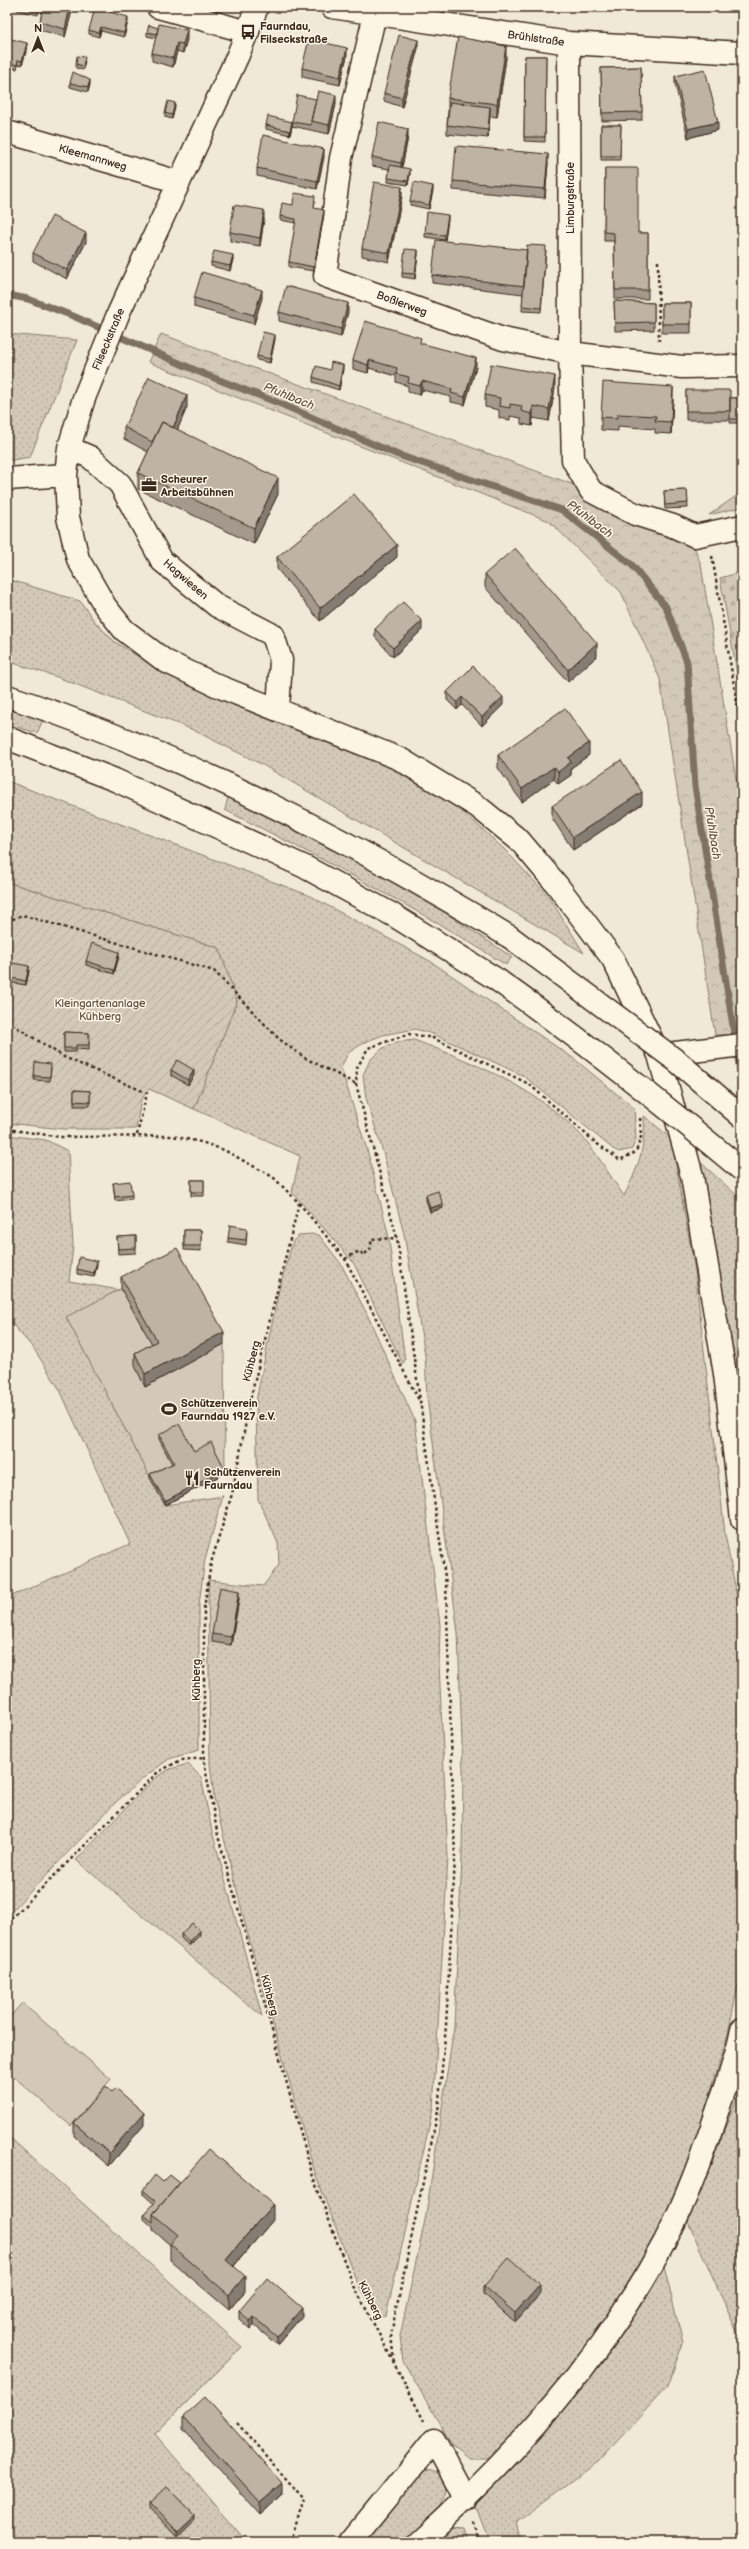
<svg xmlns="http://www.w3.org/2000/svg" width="749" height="2549" font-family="'Balsamiq Sans',sans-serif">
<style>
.grass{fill:url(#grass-dots);stroke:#867a6c}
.forest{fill:url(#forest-crowns);stroke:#867a6c}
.cemetery{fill:url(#cemetery-stones);stroke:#867a6c}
.garden{fill:url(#garden-furrows);stroke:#867a6c}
.pitch{fill:#d2c9ba;stroke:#867a6c}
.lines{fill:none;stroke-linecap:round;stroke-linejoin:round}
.stream{stroke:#7e7163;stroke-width:7}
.minor-casing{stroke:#3b2a1e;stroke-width:25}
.highway-casing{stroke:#3b2a1e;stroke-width:25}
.path{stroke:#3b2a1e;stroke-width:2.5;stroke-dasharray:3 3;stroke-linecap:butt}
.minor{stroke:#fcf5e5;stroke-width:22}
.highway{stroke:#fcf5e5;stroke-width:22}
.highway-bridge-casing{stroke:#3b2a1e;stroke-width:25;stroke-linecap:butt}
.highway-bridge{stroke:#fcf5e5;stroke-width:22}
.wall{fill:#a39a8d;stroke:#3b2a1e}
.shaded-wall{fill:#857d73;stroke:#3b2a1e}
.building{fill:#beb3a4;stroke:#3b2a1e}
.labels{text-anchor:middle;stroke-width:3;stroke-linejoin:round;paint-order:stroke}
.poi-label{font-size:11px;font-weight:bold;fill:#3b2a1e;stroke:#fcf5e5;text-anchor:start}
.street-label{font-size:11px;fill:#3b2a1e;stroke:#fcf5e5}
.park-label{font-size:11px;fill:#615245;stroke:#fcf5e5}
.water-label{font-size:12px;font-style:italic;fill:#625346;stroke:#fcf5e5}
</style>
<defs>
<pattern id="grass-dots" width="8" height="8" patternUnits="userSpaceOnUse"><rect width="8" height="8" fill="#d2c9ba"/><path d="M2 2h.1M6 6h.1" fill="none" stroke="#b5ad9f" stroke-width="1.8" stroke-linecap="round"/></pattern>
<pattern id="forest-crowns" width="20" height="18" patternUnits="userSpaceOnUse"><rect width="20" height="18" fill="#d2c9ba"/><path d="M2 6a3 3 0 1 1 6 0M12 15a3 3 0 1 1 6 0" fill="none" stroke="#b5ad9f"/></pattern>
<pattern id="cemetery-stones" width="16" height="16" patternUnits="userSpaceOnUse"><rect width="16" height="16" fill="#d2c9ba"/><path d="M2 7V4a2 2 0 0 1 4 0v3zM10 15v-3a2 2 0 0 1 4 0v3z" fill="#b5ad9f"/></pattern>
<pattern id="garden-furrows" width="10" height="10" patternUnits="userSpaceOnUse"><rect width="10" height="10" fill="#d2c9ba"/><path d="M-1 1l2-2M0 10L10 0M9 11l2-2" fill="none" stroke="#b5ad9f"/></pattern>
</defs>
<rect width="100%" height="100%" fill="#f0e9d9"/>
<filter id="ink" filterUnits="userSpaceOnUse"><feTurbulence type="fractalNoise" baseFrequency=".025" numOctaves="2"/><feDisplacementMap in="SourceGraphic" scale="8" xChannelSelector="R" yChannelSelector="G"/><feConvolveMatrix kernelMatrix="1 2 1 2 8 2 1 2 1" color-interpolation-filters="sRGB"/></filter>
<g filter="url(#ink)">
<path class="grass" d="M7,334L77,340L30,457L7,461Z
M742,492V507L709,515Z
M7,579L80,601L96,623L115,642L152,665L210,693L390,768L460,809L505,850L549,897L584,953L261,764L191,729L57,677L7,661Z
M7,709L43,720L37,733L7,724Z
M7,781L308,895L430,961L573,1058L634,1108L636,1139L632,1149L619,1152L613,1149L524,1076L433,1034L415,1029L383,1035L365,1042L348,1053L341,1068L368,1153L388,1233L405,1360L403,1364L353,1262L292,1192L300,1156L194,1109L237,1001L219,948L7,882Z
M228,797L362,865L444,912L512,957L506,965C415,907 321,858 225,810Z
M414,1040C476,1063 544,1091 588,1143C601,1160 612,1179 624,1196C638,1168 646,1147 644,1116L671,1138L695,1271L725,1534L742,1622V1967L727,2038L695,2143L656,2236L599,2328L548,2395L492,2458H469L452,2445L403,2361L400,2336L426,2215L454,2026L462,1858L463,1771L458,1633L427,1397L425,1355L404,1234L383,1152L366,1098L363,1075L370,1060L383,1048L397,1042Z
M7,1135L46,1140L68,1151L73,1246L69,1281L119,1290L66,1317L165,1505L223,1496L205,1559L199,1605V1750L169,1759L147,1775L116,1802L7,1916V1598L130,1544L60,1390L34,1349L7,1318Z
M698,1160L742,1200V1417L739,1392Z
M311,1234L319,1235L341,1264L367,1314L415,1421L440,1625L439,1664L448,1857L433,2109L386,2316L378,2317L356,2280L316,2176L249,1939L214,1798L210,1763L208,1580L263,1586L279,1565L278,1543L258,1499L256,1401L279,1289L293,1241L300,1235Z
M188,1764L201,1777L212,1831L262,2016L76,1860L155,1778L170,1769Z
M742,2085V2342L688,2222Z
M7,2135L242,2347L155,2434L247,2542H7Z
M664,2267L683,2343L667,2387L598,2462L517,2521L521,2542H489L475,2504C546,2432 607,2351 664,2267Z
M422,2470C431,2470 439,2472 443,2480C456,2506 417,2529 399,2542H357Z
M448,2529L463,2530L467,2542H430Z"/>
<path class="forest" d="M161,334L591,491L673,526L695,549L701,565L742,815V1034L715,1035L660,679L621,592L549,521L148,362Z"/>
<path class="cemetery" d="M742,572V701L720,578Z"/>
<path class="garden" d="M7,882L219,948L237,1001L194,1109L149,1089L141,1100L136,1129H62L7,1123Z"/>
<path class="pitch" d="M177,1260L224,1344L225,1473L165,1505L66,1317Z
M22,2003L111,2079L71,2126L7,2071V2020Z"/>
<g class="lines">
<path class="stream" d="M7,295L28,299L73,316L204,374L281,404L398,455L562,510L632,565L666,607L687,662L695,786L742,1083"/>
<defs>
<path id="minor" d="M158,7L248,32
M257,7L238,55L119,312L84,398L69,448L66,475L68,517L78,559L105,606L124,630L165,661L218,686L400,759L477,806L520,841L557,885L613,959L659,1055L692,1176L725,1374L742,1519
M332,7L569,43L742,53
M375,14L341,158L325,276L503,339L570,353L682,367L742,366
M569,43L570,353L573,460L591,491L635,514L673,526L695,536L742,526
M7,132L179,182
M69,448L90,457L120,484L162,561L217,606L273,635L281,660L278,710
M7,479L66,475
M659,1055L742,1045
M351,2542L434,2440L466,2500
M419,2542C515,2455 604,2357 665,2241C686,2201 702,2156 717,2112C726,2085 737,2058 742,2029"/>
<path id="highway" d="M7,696C185,755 350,840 510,937
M7,738L115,780L305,867L393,915L496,979"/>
</defs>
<use href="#minor" class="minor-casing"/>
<use href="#highway" class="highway-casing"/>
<path class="path" d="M658,261L659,341
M712,556L742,732
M7,922L22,915L214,971L279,1039L305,1058L356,1084
M7,1021L64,1057L147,1093L137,1135
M7,1129L61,1137L172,1136L201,1142L224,1150L273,1177L299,1203L345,1259L421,1404
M299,1203L251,1396L232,1494L211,1563L204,1608V1762L218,1836L313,2177L352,2282L424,2421
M345,1259L359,1251L363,1255L370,1250L372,1239L397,1238
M7,1923L158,1772L181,1760L204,1758
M394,2362L391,2334L438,2111L446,2026L455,1859L446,1584L397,1238L356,1084L357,1068L368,1048L409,1034L433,1038L529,1084L596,1143L620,1160L636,1152L641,1137L640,1116
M237,2423L304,2499L291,2542
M473,2523L478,2542"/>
<use href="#minor" class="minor"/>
<use href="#highway" class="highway"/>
<defs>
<path id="highway-bridge" d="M510,937L678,1062L742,1117
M496,979C581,1039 662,1103 742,1170"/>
</defs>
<use href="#highway-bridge" class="highway-bridge-casing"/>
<use href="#highway-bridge" class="highway-bridge"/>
</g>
<path class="wall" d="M17,7H40L38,15L17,10Z
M43,7H73L65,37L40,30V22Z
M128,21L124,37L101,31L99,37L89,34V30Z
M147,32L187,39L183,53L177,51L173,67L152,61V53L156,38L147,36Z
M7,38L27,48L22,65L18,64L17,69L7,67Z
M418,48L402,107L384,101V93Z
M347,56L340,85L302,77V68Z
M525,56H546L545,142L524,141Z
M506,58L497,117L490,116L488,138L447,134V125L448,111V98Z
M85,61L83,70L76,68V64Z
M641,67L642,120L602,121L601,68Z
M675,76L718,130L688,138L675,84Z
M70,83L90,84L88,92L70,87Z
M316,99L336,104L329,134L292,126V122Z
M175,107L172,119L165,117V113Z
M266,125L292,126L290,135L266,129Z
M601,125H621L620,160H601Z
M408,137L402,167L410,173L408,185L388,182L389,169L372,166V157Z
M324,157L317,189L257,176V168Z
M548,163L545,198L453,190V181Z
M605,168L638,233H648V299H615L614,241H604Z
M433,190L429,209L410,205V201Z
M402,196L389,262L362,256V248Z
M315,201L314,208L324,214L314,271L289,267V262L296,223L280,220V216L293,205Z
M264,219L260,246L230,241V232Z
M448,219L445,240L425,237V233Z
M86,242L67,279L33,261V253Z
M527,250H546L541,312L522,311L523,294L432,283V275Z
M418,254L415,279L402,277V273Z
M233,259L230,271L211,266V262Z
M194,298H262L254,324L194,307Z
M614,301L654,303V330L615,331Z
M662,303H691V333H662Z
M279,312H348L341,337L279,321Z
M275,339L270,363L257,360V356Z
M421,344L476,367L465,405L451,402V397L422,390L420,395L408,392V386L396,382V376L369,368L368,373L353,369V360Z
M343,369L339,390L313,382V377L330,370Z
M555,388L549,421L533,418L532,426L521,424V418L510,416V420L499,418V410L485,407V395Z
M686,390L730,398H740V423H730V420H686Z
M673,399L671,434L655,433V429L618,426V431L601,430V417Z
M187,407L177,430L278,494L254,544L138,489V473L148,452L124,439V427Z
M687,490L688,508L665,509L664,491Z
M277,557H397L320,621L277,569Z
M485,574L597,656L568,682L485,587Z
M375,629L422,630L393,657L375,637Z
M447,692L503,705L482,726L462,705L457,710L447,700Z
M498,755H589L571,768V775L558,784L554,779L522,802L498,768Z
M642,804L573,850L552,818V806Z
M119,956L114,974L86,965V961Z
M7,962L29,971L26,985L7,982Z
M64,1032L89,1033V1050L76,1049V1052H64Z
M51,1068L50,1081L34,1080V1076Z
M171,1070L194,1075L188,1085L171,1075Z
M74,1090L90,1091V1106H74Z
M191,1180H204V1196H191Z
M113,1183L132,1195V1199L115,1201Z
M426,1195L443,1208L430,1212L426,1200Z
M184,1230H201V1251L184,1250Z
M247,1232L246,1245L228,1242V1238Z
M136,1236V1253L118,1254L117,1237Z
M97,1265L94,1277L77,1274V1269Z
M121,1277L224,1344L145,1387L135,1366V1353L152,1344L121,1289Z
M159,1435L225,1473L165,1505L150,1478V1474L172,1464L159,1439Z
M239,1599L231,1645L212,1642V1634Z
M181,1934L200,1935L189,1946L181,1938Z
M74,2123L144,2125L109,2166L74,2136Z
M163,2182L180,2183L273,2220L234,2266L245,2291L229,2310L170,2260V2245L153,2230V2227L144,2219V2215L154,2204L143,2194V2190Z
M484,2286L540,2294L515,2322L484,2294Z
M239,2311L302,2316L277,2345L254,2325L250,2329L239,2319Z
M183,2417L282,2495L260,2515L183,2429Z
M150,2503L194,2519L177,2536L150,2508Z"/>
<path class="shaded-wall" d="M70,7H73L65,37V29Z
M128,17V21L124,37V33Z
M101,27V31L99,37V33Z
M187,30V39L183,53V44Z
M418,40V48L402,107V98Z
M27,43V48L22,65V61Z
M177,43V51L173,67V58Z
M506,46V58L497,117V104Z
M347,48V56L340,85V77Z
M90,80V84L88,92V87Z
M336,95V104L329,134V125Z
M175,103V107L172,119V115Z
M490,107V116L488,138V130Z
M292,122V126L290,135V131Z
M718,122V130L688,138V129Z
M408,129V137L401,172V163Z
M324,149V157L317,189V181Z
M548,154V163L545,198V189Z
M410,169V173L408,185V181Z
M433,186V190L429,209V205Z
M402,187V196L389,262V253Z
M264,210V219L260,246V238Z
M324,210V214L314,271V267Z
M448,215V219L445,240V235Z
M86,233V242L67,279V270Z
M418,250V254L415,279V274Z
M233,255V259L230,271V266Z
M262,290V298L254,324V315Z
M348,303V312L341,337V329Z
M275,335V339L270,363V359Z
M476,358V367L465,405V397Z
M369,360V368L368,373V365Z
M343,365V369L339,390V386Z
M555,376V388L549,421V409Z
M422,381V390L420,395V386Z
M673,387V399L671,434V422Z
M187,395V407L172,443V431Z
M533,406V418L532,426V414Z
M278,478V494L254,544V528Z
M397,545V557L320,621V608Z
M422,621V630L393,657V648Z
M597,643V656L568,682V670Z
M462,697V705L457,710V702Z
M503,697V705L482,726V717Z
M589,743V755L571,768V775L558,784V772L568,758Z
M554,767V779L522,802V789Z
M642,792V804L573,850V837Z
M119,952V956L114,974V970Z
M29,966V971L26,985V981Z
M194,1070V1075L188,1085V1080Z
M443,1204V1208L430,1212V1208Z
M97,1261V1265L94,1277V1273Z
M224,1332V1344L145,1387V1374Z
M225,1469V1473L165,1505V1501Z
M239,1591V1599L231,1645V1637Z
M200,1931V1935L189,1946V1941Z
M144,2113V2125L109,2166V2153Z
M273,2204V2220L226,2275V2259Z
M245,2276V2291L229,2310V2295Z
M540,2285V2294L515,2322V2313Z
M302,2308V2316L277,2345V2337Z
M254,2317V2325L250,2329V2321Z
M282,2483V2495L260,2515V2502Z
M194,2515V2519L177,2536V2531Z"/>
<path class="building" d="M23,7H39L38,10Z
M43,7H70L65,29L40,22Z
M95,8L128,17L124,33L101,27L99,33L89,30Z
M159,24L187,30L183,44L177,43L173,58L152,53Z
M149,25L158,28L157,34L147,32Z
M399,35L418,40L402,98L384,93Z
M458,37L506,46L497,104L448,98Z
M7,38L27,43L22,61L18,60L17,65L7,62Z
M309,39L347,48L340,77L302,68Z
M77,56L85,57L83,66L76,64Z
M525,56H546L545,137H524Z
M641,67L642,112L602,113L601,68Z
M705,69L718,122L688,129L675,76Z
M73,72L90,80L88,87L70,83Z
M318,91L336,95L329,125L311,121Z
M297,95L316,99L311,121V125L292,122Z
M168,101L175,103L172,115L165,113Z
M450,102L490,107L488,130L447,125Z
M268,116L292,122L290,131L266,125Z
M379,122L408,129L401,163L372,157Z
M601,125H621L620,156H601Z
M263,135L324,149L317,181L257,168Z
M456,146L548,154L545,189L453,181Z
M390,165L410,169L408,181L388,178Z
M605,168H638V233H648V290H615L614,233L604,232Z
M374,182L402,187L389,253L362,248Z
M414,182L433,186L429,205L410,201Z
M294,193L315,196L314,208L324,210L314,267L289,262L296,219L280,216L282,203L293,205Z
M234,205L264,210L260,238L230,232Z
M427,212L448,215L445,235L425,233Z
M52,216L86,233L67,270L33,253Z
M436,240L527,250L524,286L432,275Z
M527,245L546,246L541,308L522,306Z
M405,249L418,250L415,274L402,273Z
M214,251L233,255L230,266L211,262Z
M741,270H742V289Z
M202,272L262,290L254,315L194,298Z
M286,286L348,303L341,329L279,312Z
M614,301L654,303V322L615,323Z
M662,303H691V324H662Z
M365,321L421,338L420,343L476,358L465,397L451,393L452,389L422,381L420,386L408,383L409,377L396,374L397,368L369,360L368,365L353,360Z
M263,332L275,335L270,359L257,356Z
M331,362L343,365L339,386L313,377L316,366L330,370Z
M491,364L555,376L549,409L533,406L532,414L521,411L522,406L510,404V408L499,406L500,398L485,395Z
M149,377L187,395L173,428L162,422L152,442L124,427Z
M603,382L673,387L671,422L655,421L656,416L618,414V418L601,417Z
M686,390H730V411H686Z
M730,398H740V419H730Z
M162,422L278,478L254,528L138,473Z
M687,490L688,503L665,505L664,491Z
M354,494L397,545L320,608L277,557Z
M515,548L597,643L568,670L485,574Z
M403,602L422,621L393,648L375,629Z
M473,666L503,697L482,717L462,697L457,702L447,692Z
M565,708L589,743L568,758L571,762L558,772L554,767L522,789L498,755Z
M621,760L642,792L573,837L552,806Z
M92,943L119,952L114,970L86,961Z
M7,962L29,966L26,981L7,977Z
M64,1032L89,1033V1045H76V1048H64Z
M177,1060L194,1070L188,1080L171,1070Z
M35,1062L51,1064L50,1077L34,1076Z
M74,1090L90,1091V1102L74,1101Z
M191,1180H204V1192H191Z
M130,1181L132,1195L115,1197L113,1183Z
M438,1191L443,1204L430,1208L426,1195Z
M230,1225L247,1228L246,1240L228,1238Z
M184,1230H201V1246H184Z
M136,1236V1248L118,1249L117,1237Z
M177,1248L224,1332L145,1374L135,1353L157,1341L121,1277Z
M79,1257L97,1261L94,1273L77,1269Z
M179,1424L194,1451L211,1442L225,1469L165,1501L150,1474L174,1463L159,1435Z
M220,1587L239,1591L231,1637L212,1634Z
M192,1923L200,1931L189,1941L181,1934Z
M106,2086L112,2092L116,2088L144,2113L109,2153L74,2123Z
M209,2149L273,2204L226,2259L245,2276L229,2295L170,2244L178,2235L153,2214Z
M155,2175L163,2182L170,2175L180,2183L153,2214V2222L144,2215L156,2201L143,2190Z
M509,2258L540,2285L515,2313L484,2286Z
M267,2278L302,2308L277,2337L254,2317L250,2321L239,2311Z
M205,2397L282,2483L260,2502L183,2417Z
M167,2487L194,2515L177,2531L150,2503Z"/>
</g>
<defs>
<symbol id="bus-bare" viewBox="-9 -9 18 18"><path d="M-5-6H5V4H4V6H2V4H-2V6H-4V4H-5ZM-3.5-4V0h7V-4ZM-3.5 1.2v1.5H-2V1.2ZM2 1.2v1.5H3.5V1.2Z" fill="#3b2a1e" stroke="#fcf5e5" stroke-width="2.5" paint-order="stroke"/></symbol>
<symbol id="office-bare" viewBox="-9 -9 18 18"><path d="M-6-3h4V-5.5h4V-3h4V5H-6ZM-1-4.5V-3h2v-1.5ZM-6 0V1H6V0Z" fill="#3b2a1e" stroke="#fcf5e5" stroke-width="2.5" paint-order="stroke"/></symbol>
<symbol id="stadium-bare" viewBox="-9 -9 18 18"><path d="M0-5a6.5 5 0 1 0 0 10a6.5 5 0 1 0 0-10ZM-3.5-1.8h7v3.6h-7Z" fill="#3b2a1e" stroke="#fcf5e5" stroke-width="2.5" paint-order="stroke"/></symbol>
<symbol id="restaurant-bare" viewBox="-9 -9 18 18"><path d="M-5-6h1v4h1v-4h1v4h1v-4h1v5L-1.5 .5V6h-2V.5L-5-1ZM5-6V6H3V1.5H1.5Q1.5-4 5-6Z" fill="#3b2a1e" stroke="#fcf5e5" stroke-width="2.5" paint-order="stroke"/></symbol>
</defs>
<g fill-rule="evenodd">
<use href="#bus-bare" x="237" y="21" width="22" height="22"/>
<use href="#office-bare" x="138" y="474" width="22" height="22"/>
<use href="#stadium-bare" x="158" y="1398" width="22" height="22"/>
<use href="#restaurant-bare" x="181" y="1467" width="22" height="22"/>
</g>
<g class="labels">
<g class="poi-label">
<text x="260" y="30">Faurndau,<tspan x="260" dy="13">Filseckstraße</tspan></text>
<text x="161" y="483">Scheurer<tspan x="161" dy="13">Arbeitsbühnen</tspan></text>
<text x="181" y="1407">Schützenverein<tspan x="181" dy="13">Faurndau 1927 e.V.</tspan></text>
<text x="204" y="1476">Schützenverein<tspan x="204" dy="13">Faurndau</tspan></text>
</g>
<g class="street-label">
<text transform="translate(536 38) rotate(8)" y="4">Brühlstraße</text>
<text transform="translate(93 157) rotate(16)" y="4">Kleemannweg</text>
<text transform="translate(570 198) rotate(-90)" y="4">Limburgstraße</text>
<text transform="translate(402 303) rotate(20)" y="4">Boßlerweg</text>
<text transform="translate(108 339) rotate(-67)" y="4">Filseckstraße</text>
<text transform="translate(186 579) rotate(41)" y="4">Hagwiesen</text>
<text transform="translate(251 1361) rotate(-76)" y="4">Kühberg</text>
<text transform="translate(196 1680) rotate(-90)" y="4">Kühberg</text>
<text transform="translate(270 1995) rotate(75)" y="4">Kühberg</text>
<text transform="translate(371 2300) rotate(63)" y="4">Kühberg</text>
</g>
<g class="park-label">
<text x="100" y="1007">Kleingartenanlage<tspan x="100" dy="13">Kühberg</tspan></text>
</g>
<g class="water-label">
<text transform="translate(289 396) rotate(22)" y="4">Pfuhlbach</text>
<text transform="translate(590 519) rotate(37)" y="4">Pfuhlbach</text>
<text transform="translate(713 833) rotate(81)" y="4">Pfuhlbach</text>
</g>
</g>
<rect width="749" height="2549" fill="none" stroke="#fcf5e5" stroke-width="24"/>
<rect x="12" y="12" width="725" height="2525" fill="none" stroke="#3b2a1e" stroke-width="1.5" filter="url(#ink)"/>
<g transform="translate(38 38)" stroke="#fcf5e5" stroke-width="3" paint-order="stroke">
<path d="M0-3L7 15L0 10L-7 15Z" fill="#3b2a1e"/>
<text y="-6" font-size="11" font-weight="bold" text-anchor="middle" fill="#3b2a1e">N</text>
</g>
</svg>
